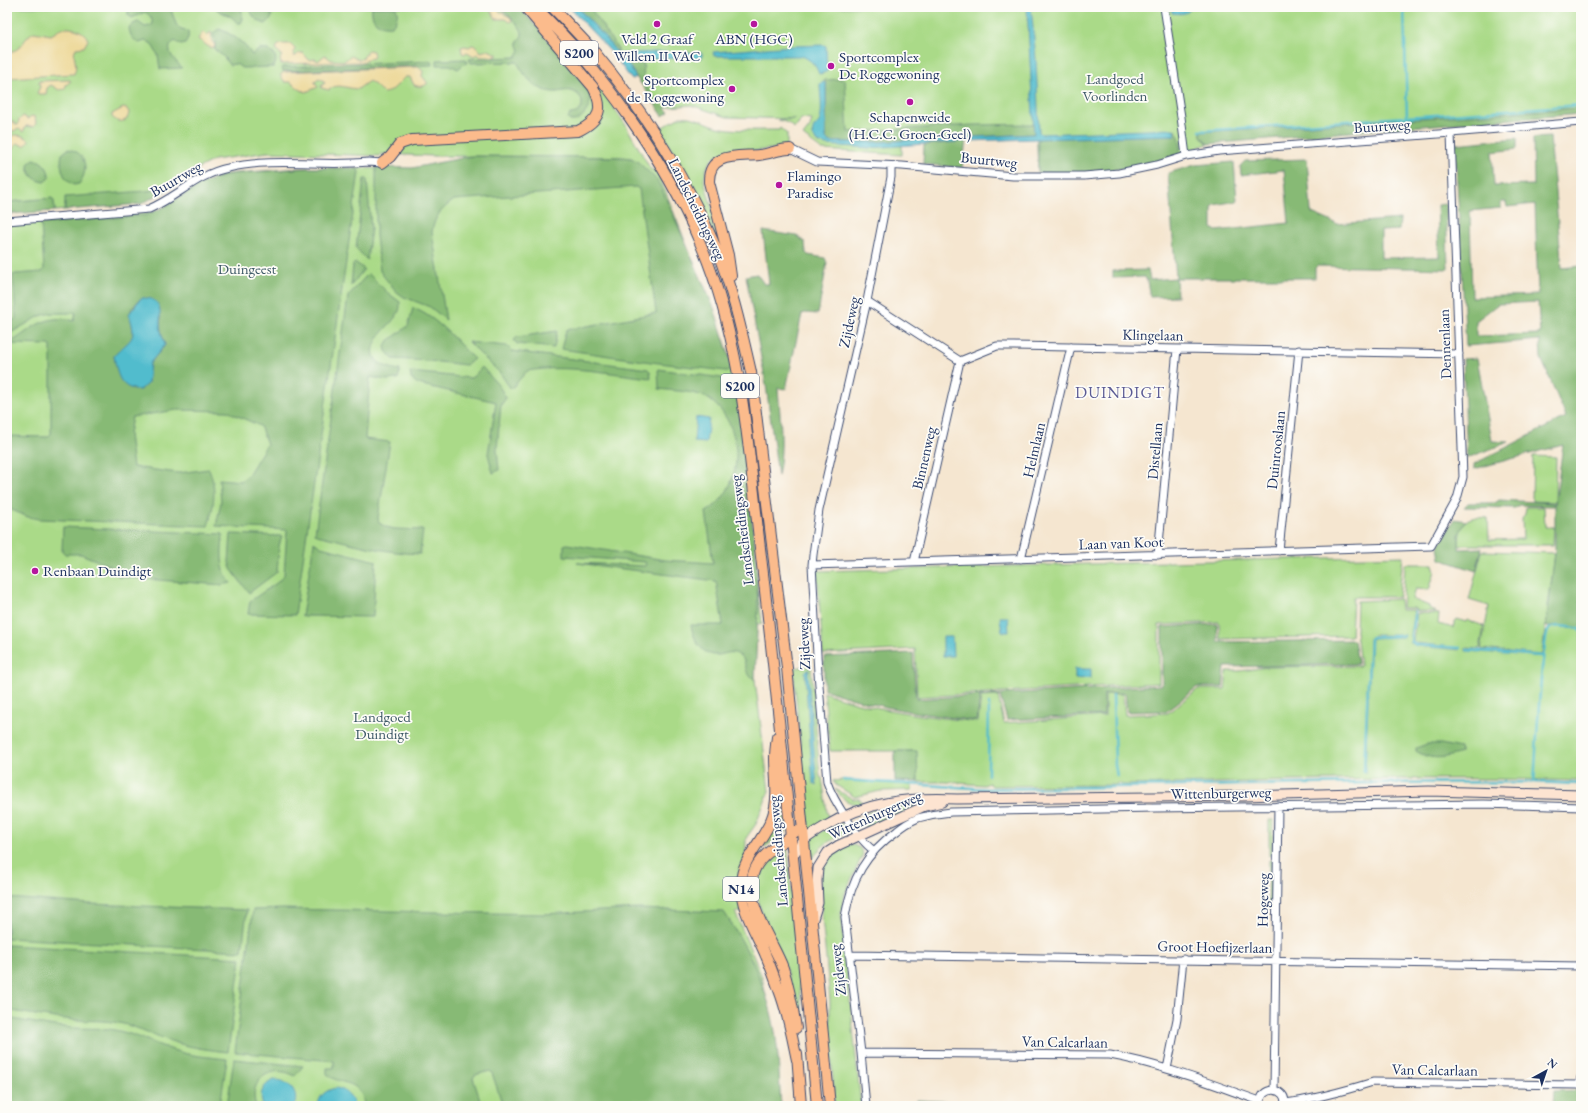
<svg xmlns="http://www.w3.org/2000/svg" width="1588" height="1113" font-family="'EB Garamond',serif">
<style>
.green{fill:#aada88;stroke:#628473;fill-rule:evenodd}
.forest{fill:#87ba74;stroke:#517469;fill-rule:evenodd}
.sand{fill:#eeda9e;stroke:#84847e}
.water{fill:#51bccd;stroke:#367696}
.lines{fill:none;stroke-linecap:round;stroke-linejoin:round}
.stream{stroke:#51bccd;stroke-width:2.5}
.street-casing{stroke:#3c4a6f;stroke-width:9}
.secondary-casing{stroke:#3c4a6f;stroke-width:11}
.primary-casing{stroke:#3c4a6f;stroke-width:12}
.street{stroke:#fff;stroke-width:7}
.secondary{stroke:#fde4d1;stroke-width:9}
.primary{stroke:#fbbb8c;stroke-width:10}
.poi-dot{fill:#b5179e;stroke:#fdfcf7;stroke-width:1.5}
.labels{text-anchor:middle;stroke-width:3.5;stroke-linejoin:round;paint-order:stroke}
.shield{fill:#fdfcf7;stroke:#5f6c8c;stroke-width:1}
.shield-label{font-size:14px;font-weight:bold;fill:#1b2f5e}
.poi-label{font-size:15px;fill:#1b2f5e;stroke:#fdfcf7}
.park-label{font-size:15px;fill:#3f5a68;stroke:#fdfcf7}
.street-label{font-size:15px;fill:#1b2f5e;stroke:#fdfcf7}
.neighbourhood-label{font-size:16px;letter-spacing:1px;fill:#5c5c95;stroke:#fdfcf7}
</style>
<rect width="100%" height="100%" fill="#fdfcf7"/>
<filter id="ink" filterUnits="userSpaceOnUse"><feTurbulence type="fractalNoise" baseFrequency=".025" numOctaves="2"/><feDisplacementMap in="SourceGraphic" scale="8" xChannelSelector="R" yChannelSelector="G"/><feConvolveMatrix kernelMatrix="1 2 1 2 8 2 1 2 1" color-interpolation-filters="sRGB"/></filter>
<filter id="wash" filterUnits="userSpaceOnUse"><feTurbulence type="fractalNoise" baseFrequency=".012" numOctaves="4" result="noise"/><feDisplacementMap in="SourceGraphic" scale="16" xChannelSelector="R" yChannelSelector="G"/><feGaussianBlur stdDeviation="0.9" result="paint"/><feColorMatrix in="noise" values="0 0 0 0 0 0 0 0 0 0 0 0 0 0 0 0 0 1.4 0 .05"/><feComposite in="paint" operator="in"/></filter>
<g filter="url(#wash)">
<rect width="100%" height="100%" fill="#f5e6d0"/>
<path class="green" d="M7,7H513L590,96L600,88L625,124L651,170H657L725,342L734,372L748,513L762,624L752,623L755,680L769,791L756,824L746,838L744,912H735L762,977L775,1042L781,1106H7V226L157,211L182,195L223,174L299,168L646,170L631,158L620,157L434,156L381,154L380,156L268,152L214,160L164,186L166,188L65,203V210L55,211L54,203L7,206Z
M582,7H1581V108L1201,132V136L1208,144L1166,158L1038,173L1036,124L832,137L812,133L815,139L819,143L870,148L902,145V155L822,150L803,136L810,127L812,120L801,119L798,125L794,128L788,123L778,120L795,119L727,117L691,105L659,108L617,51Z
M680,117C696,115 707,125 722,128C741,131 760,130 779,130L780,128L787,134V145L779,148L719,155L713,158L707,167L704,180L725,254L711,230L689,179L659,129Z
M1533,456L1556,457L1555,502L1532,501Z
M1526,507H1544L1545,527H1554L1553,545H1459C1459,536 1460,520 1472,518C1477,517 1483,518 1488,518L1489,540L1523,539L1522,519L1525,514Z
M1482,551L1555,553L1542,653L1541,655L1481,649L1489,606L1469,600Z
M1403,556L1399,597H1353L1351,636L1220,639L1219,622L1159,625V683L917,697L915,649L823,654L817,571Z
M1405,564H1433L1435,571L1429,590L1415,589L1412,599L1429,606V608L1436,612L1417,611L1414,608H1402Z
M1400,599L1401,610H1414L1410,635L1411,643L1416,646L1460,650L1461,648L1416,643L1413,640L1417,613L1439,614L1438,624L1454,628L1456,619L1466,622L1467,620L1484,626L1480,649L1466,648V651L1544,657C1545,639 1541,624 1565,627C1571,628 1576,628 1581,630V781C1428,775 1275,782 1122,785L1119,783L1115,785L992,786L989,783L984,785L946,782H918L916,751H830L824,692C873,711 926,716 978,722L981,697L998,696L1004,723L1105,716V694H1123L1125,715L1168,713L1198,689H1225L1227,671H1240L1267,667L1360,666L1356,631L1357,601ZM1372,635H1404V637L1374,638L1371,639L1365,773L1364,772L1369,638Z
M811,666L820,777L822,778L827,812L830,819L809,832L793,668Z
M843,780L912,785V790L880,791L855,797L836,785L833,781Z
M835,789L853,799H860L862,803C850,806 842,799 835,789Z
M915,801L922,804L867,828L864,826L860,818C874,807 897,805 915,801Z
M784,812L786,831L765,847L761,842L777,813Z
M1269,820H1273L1272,856H1269Z
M835,823H841L846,830C842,837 836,837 830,841C823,845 818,850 814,857H811L810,839Z
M849,843L860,848L863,854L845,893L841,913L861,1106H835L830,1042V1000L822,917L821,873L827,857Z
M787,846L804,1032C798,1011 792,989 785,967C770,922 730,881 787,846Z
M1269,860H1272L1271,904H1268Z"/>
<path class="forest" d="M130,7H170L176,24L179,28L188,31C189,37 188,40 185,44L181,45L175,41C162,49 176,61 182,68L160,69L158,55L151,43L145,41L139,43C132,39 130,35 129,28L133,24L138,22L145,27L150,26L153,24C152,18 150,15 145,12L132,18L128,15V10Z
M214,7H241L243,19L241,23H237C231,13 222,15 214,7Z
M250,7H268L272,16L271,19L266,24C258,22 251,17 250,7Z
M372,7H395C400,14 396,20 392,26C379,28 370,20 372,7Z
M500,7H519C532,22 587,81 590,96C591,102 589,108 585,113C581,118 577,122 570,121L568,118L570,114C583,114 586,100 576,93C569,89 564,91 557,92C537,93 525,77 517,62L471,63L469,59L516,57L520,50C514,38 521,43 522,34C523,27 505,12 500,7Z
M577,7H590L619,51L616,52L605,37Z
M219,29C231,33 246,44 252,55L260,49L268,50L275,55L276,61L274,67L242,68L236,64L229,65L224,57L215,50V41L213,33Z
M466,59L468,63L464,64L458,69L450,65H437V60Z
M624,59H643L644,83L653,96L669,112L663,116Z
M431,61L432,65L283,71L282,67Z
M845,79L848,132L974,125L1034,124L1035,134L878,142H831L826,139V84L824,80Z
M1581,108V114L1421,126L1208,144L1201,136V132Z
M1174,129C1181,135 1181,146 1179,155C1166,158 1153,163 1140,166C1106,172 1073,173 1038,173V138L1175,135Z
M1550,137L1562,268L1581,266V630L1557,626H1546L1555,553V504L1563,445L1474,469V464L1566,417L1541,358L1540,340L1466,346L1455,144L1517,138V149L1492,152L1494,186L1534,185L1533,138ZM1501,202H1506L1507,207L1535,204L1538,295L1472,297L1470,211L1501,208ZM1538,302L1540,334L1476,336V321L1498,304Z
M966,141L962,168L923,164L924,145Z
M68,149C87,152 89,171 79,184L74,185C63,180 59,166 62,154Z
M472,156L621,157L631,158L637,161L657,180L664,194L714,308L734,372L651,362L561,349L566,330L656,313L639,189L636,187L454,200C441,210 435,215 432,232L446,320L430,307L404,297L397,292L385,278L380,271L376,236V167L412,168Z
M34,159C43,161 50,169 49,178L44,182C34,180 28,174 28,164Z
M1307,159L1311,211L1312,213L1337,224L1400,219L1399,230L1381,231V258L1439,257L1437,205L1446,204L1448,269L1317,266L1315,268V278H1176L1177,296L1150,297L1147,281L1145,277L1113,278V271L1148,270L1150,280L1176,278L1168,173L1195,165L1234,162L1237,201L1214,205L1212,208V228L1216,231L1289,223L1284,170L1241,175L1240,166L1245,161Z
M307,168H351L358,169L359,172L295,615L248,614L250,601L278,582L284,575L287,530L216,526L221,502L219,479L241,481L248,475L267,444L260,426L227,411L177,410L132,417L129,434L133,467L178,473L209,469C217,487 214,507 208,526L40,519L28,517L7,508V436L48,437L51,434V346L49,345L7,344V343C15,341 20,336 26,332C40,321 56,315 74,321L76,313H51L40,316L7,335V320H14L16,318L13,275L15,274L42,272L44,269L41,224L147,215L166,206L202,183L231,174ZM141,298L161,318C159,328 162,336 165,345L150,363L149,367L117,368L114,356L131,342L133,335L131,309Z
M364,179H367L371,228L367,260L356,248Z
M166,188L167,190L141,204L65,210V197L159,190Z
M52,198L54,201L55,211L7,214V202Z
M763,231L797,236L805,242L806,253L808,255L825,258L827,263L818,314L805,313L802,314L786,389L778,388C780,417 784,447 778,476L766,385L746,276L757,274L764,284H769Z
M355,262L364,269L351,286L353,265Z
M368,274H369L388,293L400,302C400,305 400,309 399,311C394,322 383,329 378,338C365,360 382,367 400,370L398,379L387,380L370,377L365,439L390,442L378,518L379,523L386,527L395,529L423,530L420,554C385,553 351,543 317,535L315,533L348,296Z
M413,308C437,317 456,341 474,359L466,365L429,361L393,359L386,351L385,346L387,342L408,326Z
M557,331L554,348L517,344L514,340L517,337Z
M468,342L507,346L512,351L648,369L650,371L651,378C611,374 568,364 527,371L511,389L500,373Z
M1477,358L1492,441L1509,442L1467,458L1463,359Z
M482,367L499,386L506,398L501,405L498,437L497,450L499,470L493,473L488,454L496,402L418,384L411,379L410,372L471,378L475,375Z
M658,369L736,380L756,554L758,609L755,680C753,678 750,676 748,674C744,667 746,659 739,655C730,649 723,656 715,655C700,654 693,637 691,625H723L716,581L577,563L646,566L645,562L564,556V545L567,544L665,560L713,563L706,512C746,489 746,423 707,398C695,391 673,391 659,389Z
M1499,500L1554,503V506L1519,505L1515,508L1464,507L1468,503H1495Z
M1455,519L1466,521L1459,534V549L1482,548L1476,571L1440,559L1438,547Z
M63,527L223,534C222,552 219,568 231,583L222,585L119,577L115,573L112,567L81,554H65L62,551Z
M231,534L282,536L279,546L277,572L249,593L231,569L229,562Z
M314,542L321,547L376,561L373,617L302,616Z
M1217,624L1218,642L1354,640L1358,664L1225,667L1223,687H1197L1167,711L1127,712L1125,693L1104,694V715L1007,720L1000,696H980L977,721C925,714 873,708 824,689V657L913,653L916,699L1162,685V627Z
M1427,744H1441L1460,748L1461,753C1445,758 1431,761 1416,751V748Z
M895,751H917L918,782L895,781Z
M7,898L90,904L247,910L242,951L7,938Z
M283,909L543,914L639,909L724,912C747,947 766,984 774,1026C779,1052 779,1080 781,1106H503L492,1073L490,1071L475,1075L473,1078L482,1106H364C362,1077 340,1087 327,1074V1068H334V1061L235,1052L253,910Z
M7,945L241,958L228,1052C211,1050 194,1048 177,1043C157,1037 139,1027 119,1023C104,1020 89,1021 74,1020C51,1018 29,1014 7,1010Z
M7,1018C29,1022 51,1026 73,1028C89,1029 103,1027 119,1031C137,1035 155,1044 173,1050C190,1056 209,1057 227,1059L220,1106H7Z
M234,1059L303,1066L295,1076C272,1063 247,1080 256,1106H227Z
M1581,1090V1106H1553L1554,1091Z
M917,1100L1053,1106H917Z"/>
<path class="sand" d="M484,7H498L500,12H504V14L510,17L512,21L510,22L506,19H496L492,12Z
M62,28C72,27 85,30 88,40L84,47L76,48C71,56 79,64 74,74L7,78V52C24,51 22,38 34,32L51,35Z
M203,32L207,35L211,32L212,41L215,45L214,48L209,47L198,39Z
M290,44L295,49L293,56H296L299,53H303L309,60L315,59L318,61L325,55L331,60L344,61L351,56L359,60L363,58L368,50L373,51L374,56L373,58L367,59L363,62L281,64L280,59L282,55L276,51L277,46L281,44Z
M472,45L476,46L481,52L488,50L497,54V56C491,58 487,54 481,57L477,54L474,56L467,52L464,54L462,53L461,47L465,46L469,47Z
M418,67L423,71L422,76L427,82V84C423,87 419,87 414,85L410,77H405C397,84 394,92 383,93L375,85L369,81L358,89C347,89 337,82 329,90L321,88L322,85L325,83L324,81L319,78L316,80L315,82L318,87L306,92L301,90L290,82H285L280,75L284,72Z
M69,80L71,81L66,85L65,89L59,90L51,85L47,88L46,94H39L37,93L40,87L39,83V81Z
M123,108L127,109L129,112C128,123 119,124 112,117V114Z
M23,116L28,119L31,116L35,117L36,123L34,127L26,126L23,132L19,129L13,131L8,130V123L13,121L16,125H18L19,120Z
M14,135C20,135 25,136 29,140L27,144L24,146L17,143L12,150L8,148L7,140Z"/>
<path class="water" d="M569,7H577L605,37L618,54L657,52L702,53V58L625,59L636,77L632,80L612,53Z
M1027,7H1031L1036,59L1039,132L1041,134L1174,129L1175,135L966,141L870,148L826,145C818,143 809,137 814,127C816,125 819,123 820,120C823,109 820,95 820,84L824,82L826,84V139L831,142H878L1034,134Z
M1171,7H1192C1187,15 1180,14 1172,13Z
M824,45L826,46L827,72L819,74C816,65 811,60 802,56H714L713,52L793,46Z
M141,298C160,297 161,308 160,323C160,330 163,338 165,345L150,363L148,383L140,390C119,389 117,374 114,356C131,337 138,342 129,314Z
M696,417L709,419L706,443L694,442Z
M1000,617H1008L1009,632H1002Z
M943,637H952L953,656H943Z
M808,669L809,671L808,673L817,786L813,783L805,672Z
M1075,669H1091V678L1075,679Z
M274,1080C289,1080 300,1092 294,1106H263C259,1094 262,1085 274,1080Z
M336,1088C346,1090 352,1095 354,1106H318C319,1095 326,1090 336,1088Z"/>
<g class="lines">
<path class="stream" d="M1404,7L1407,117
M1200,131L1581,105
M1415,611L1411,635L1412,642L1416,645L1460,648
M1467,650L1542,656
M1113,695L1115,765L1117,776
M1364,771L1370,638L1372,637L1403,636
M988,775L989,704
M843,780L988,789L1364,783L1534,782L1581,784
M1534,782C1536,762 1541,637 1549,629C1554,624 1574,627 1581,630"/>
</g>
</g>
<g filter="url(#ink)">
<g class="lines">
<defs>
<path id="street" d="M1164,7L1181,117L1186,156
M790,149L817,162L902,166L1013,176H1084L1119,173L1157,165L1186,156L1219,151L1451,133L1581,122
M7,221L149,209C177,197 198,174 228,168C275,157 323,167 369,162L382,163
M867,301L960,361L997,346H1014L1459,354
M1279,551L1299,350
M1158,555L1177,349
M1021,559L1071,347
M914,562L960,361
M812,565L1431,546L1457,499L1463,477L1451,133
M873,850C858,839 833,800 827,782L818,673L812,565L813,555L819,510L867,301L891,177V166
M849,955L1581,966
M861,1053L1110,1055C1161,1064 1211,1084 1260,1101
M1167,1069L1177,1019L1183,959
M1274,1090L1278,806
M1285,1103C1315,1099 1344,1091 1373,1082L1579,1085L1581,1077
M866,1106L861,1053L845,917C851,879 866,853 897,831C903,826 911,821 918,818C929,815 940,813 951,812L1155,808L1484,804L1581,807
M1261,1106C1257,1084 1290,1086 1284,1106"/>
<path id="secondary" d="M794,855C800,841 812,834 824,827C867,801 908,797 957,799L1244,796L1429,791L1581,795
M813,919L818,903L817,881L818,868L828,852L839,845L896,819L925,806L942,802"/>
<path id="primary" d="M535,7C601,69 666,161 701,245C744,346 749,458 762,565C783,745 800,926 817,1106
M552,7C566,21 579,35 592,49C640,106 683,172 713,241C731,283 741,328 751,372L787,668L830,1106
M382,163L390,157L400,144L412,140L578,131C601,120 604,108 593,87L525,7
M731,276L728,255L709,182C708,152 738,157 759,155C770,154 779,149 790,149
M777,737C776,744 775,751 775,758C775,777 779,797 773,815C766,839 742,856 741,883C740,909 756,932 766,956C771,967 775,979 779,990C788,1013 792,1037 797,1060
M796,1028C793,1008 789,987 783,968C772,938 738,897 757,865C766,850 783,844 796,831
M797,1054L801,1106"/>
</defs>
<use href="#street" class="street-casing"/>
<use href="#secondary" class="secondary-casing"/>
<use href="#primary" class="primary-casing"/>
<use href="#street" class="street"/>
<use href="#secondary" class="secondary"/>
<use href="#primary" class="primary"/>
</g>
</g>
<g class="poi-dot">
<circle cx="657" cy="24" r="4"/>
<circle cx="754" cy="24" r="4"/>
<circle cx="831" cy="66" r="4"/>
<circle cx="732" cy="89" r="4"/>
<circle cx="910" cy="102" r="4"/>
<circle cx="779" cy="185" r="4"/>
<circle cx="35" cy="571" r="4"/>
</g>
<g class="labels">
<g class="shield">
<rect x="560" y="41" width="38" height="24" rx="3"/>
<rect x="721" y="374" width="38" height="24" rx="3"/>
<rect x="723" y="877" width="36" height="24" rx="3"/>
</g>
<g class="shield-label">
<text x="579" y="58">S200</text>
<text x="740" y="391">S200</text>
<text x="741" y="894">N14</text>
</g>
<g class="poi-label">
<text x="657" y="44">Veld 2 Graaf<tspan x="657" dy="17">Willem II VAC</tspan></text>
<text x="754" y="44">ABN (HGC)</text>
<text x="839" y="62" text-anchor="start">Sportcomplex<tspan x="839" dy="17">De Roggewoning</tspan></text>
<text x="724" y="85" text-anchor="end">Sportcomplex<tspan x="724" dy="17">de Roggewoning</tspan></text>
<text x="910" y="122">Schapenweide<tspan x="910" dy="17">(H.C.C. Groen-Geel)</tspan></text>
<text x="787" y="181" text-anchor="start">Flamingo<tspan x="787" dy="17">Paradise</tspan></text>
<text x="43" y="576" text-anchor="start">Renbaan Duindigt</text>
</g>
<g class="park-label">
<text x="1115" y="84">Landgoed<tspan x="1115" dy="17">Voorlinden</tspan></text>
<text x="247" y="274">Duingeest</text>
<text x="382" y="722">Landgoed<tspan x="382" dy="17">Duindigt</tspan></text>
</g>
<g class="street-label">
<text transform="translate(1382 126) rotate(-4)" y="5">Buurtweg</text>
<text transform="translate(989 160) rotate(6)" y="5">Buurtweg</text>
<text transform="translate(176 179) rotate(-30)" y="5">Buurtweg</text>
<text transform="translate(697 209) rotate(64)" y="5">Landscheidingsweg</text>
<text transform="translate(849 322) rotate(-78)" y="5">Zijdeweg</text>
<text transform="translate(1153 335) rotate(1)" y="5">Klingelaan</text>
<text transform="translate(1445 344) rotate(-92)" y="5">Dennenlaan</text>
<text transform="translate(1034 450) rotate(-77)" y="5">Helmlaan</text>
<text transform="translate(1276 450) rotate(-84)" y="5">Duinrooslaan</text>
<text transform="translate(1155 451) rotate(-85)" y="5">Distellaan</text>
<text transform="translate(924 458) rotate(-77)" y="5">Binnenweg</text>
<text transform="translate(742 530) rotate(-97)" y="5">Landscheidingsweg</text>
<text transform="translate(1121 543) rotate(-2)" y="5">Laan van Koot</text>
<text transform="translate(804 644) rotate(-93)" y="5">Zijdeweg</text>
<text transform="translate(1221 793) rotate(-1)" y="5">Wittenburgerweg</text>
<text transform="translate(875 815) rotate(-24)" y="5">Wittenburgerweg</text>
<text transform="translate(778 851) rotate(-95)" y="5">Landscheidingsweg</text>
<text transform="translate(1263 900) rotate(-89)" y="5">Hogeweg</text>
<text transform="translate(1215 947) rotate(1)" y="5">Groot Hoefijzerlaan</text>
<text transform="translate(838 970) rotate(-97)" y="5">Zijdeweg</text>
<text transform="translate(1065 1042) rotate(1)" y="5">Van Calcarlaan</text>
<text transform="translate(1435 1070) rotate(1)" y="5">Van Calcarlaan</text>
</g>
<g class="neighbourhood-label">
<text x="1120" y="398">DUINDIGT</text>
</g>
</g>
<rect width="1588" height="1113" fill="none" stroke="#fdfcf7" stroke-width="24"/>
<g transform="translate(1546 1071) rotate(40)" stroke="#fdfcf7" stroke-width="3" paint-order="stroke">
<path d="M0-3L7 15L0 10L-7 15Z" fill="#1b2f5e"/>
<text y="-6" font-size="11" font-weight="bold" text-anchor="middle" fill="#1b2f5e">N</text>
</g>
</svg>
